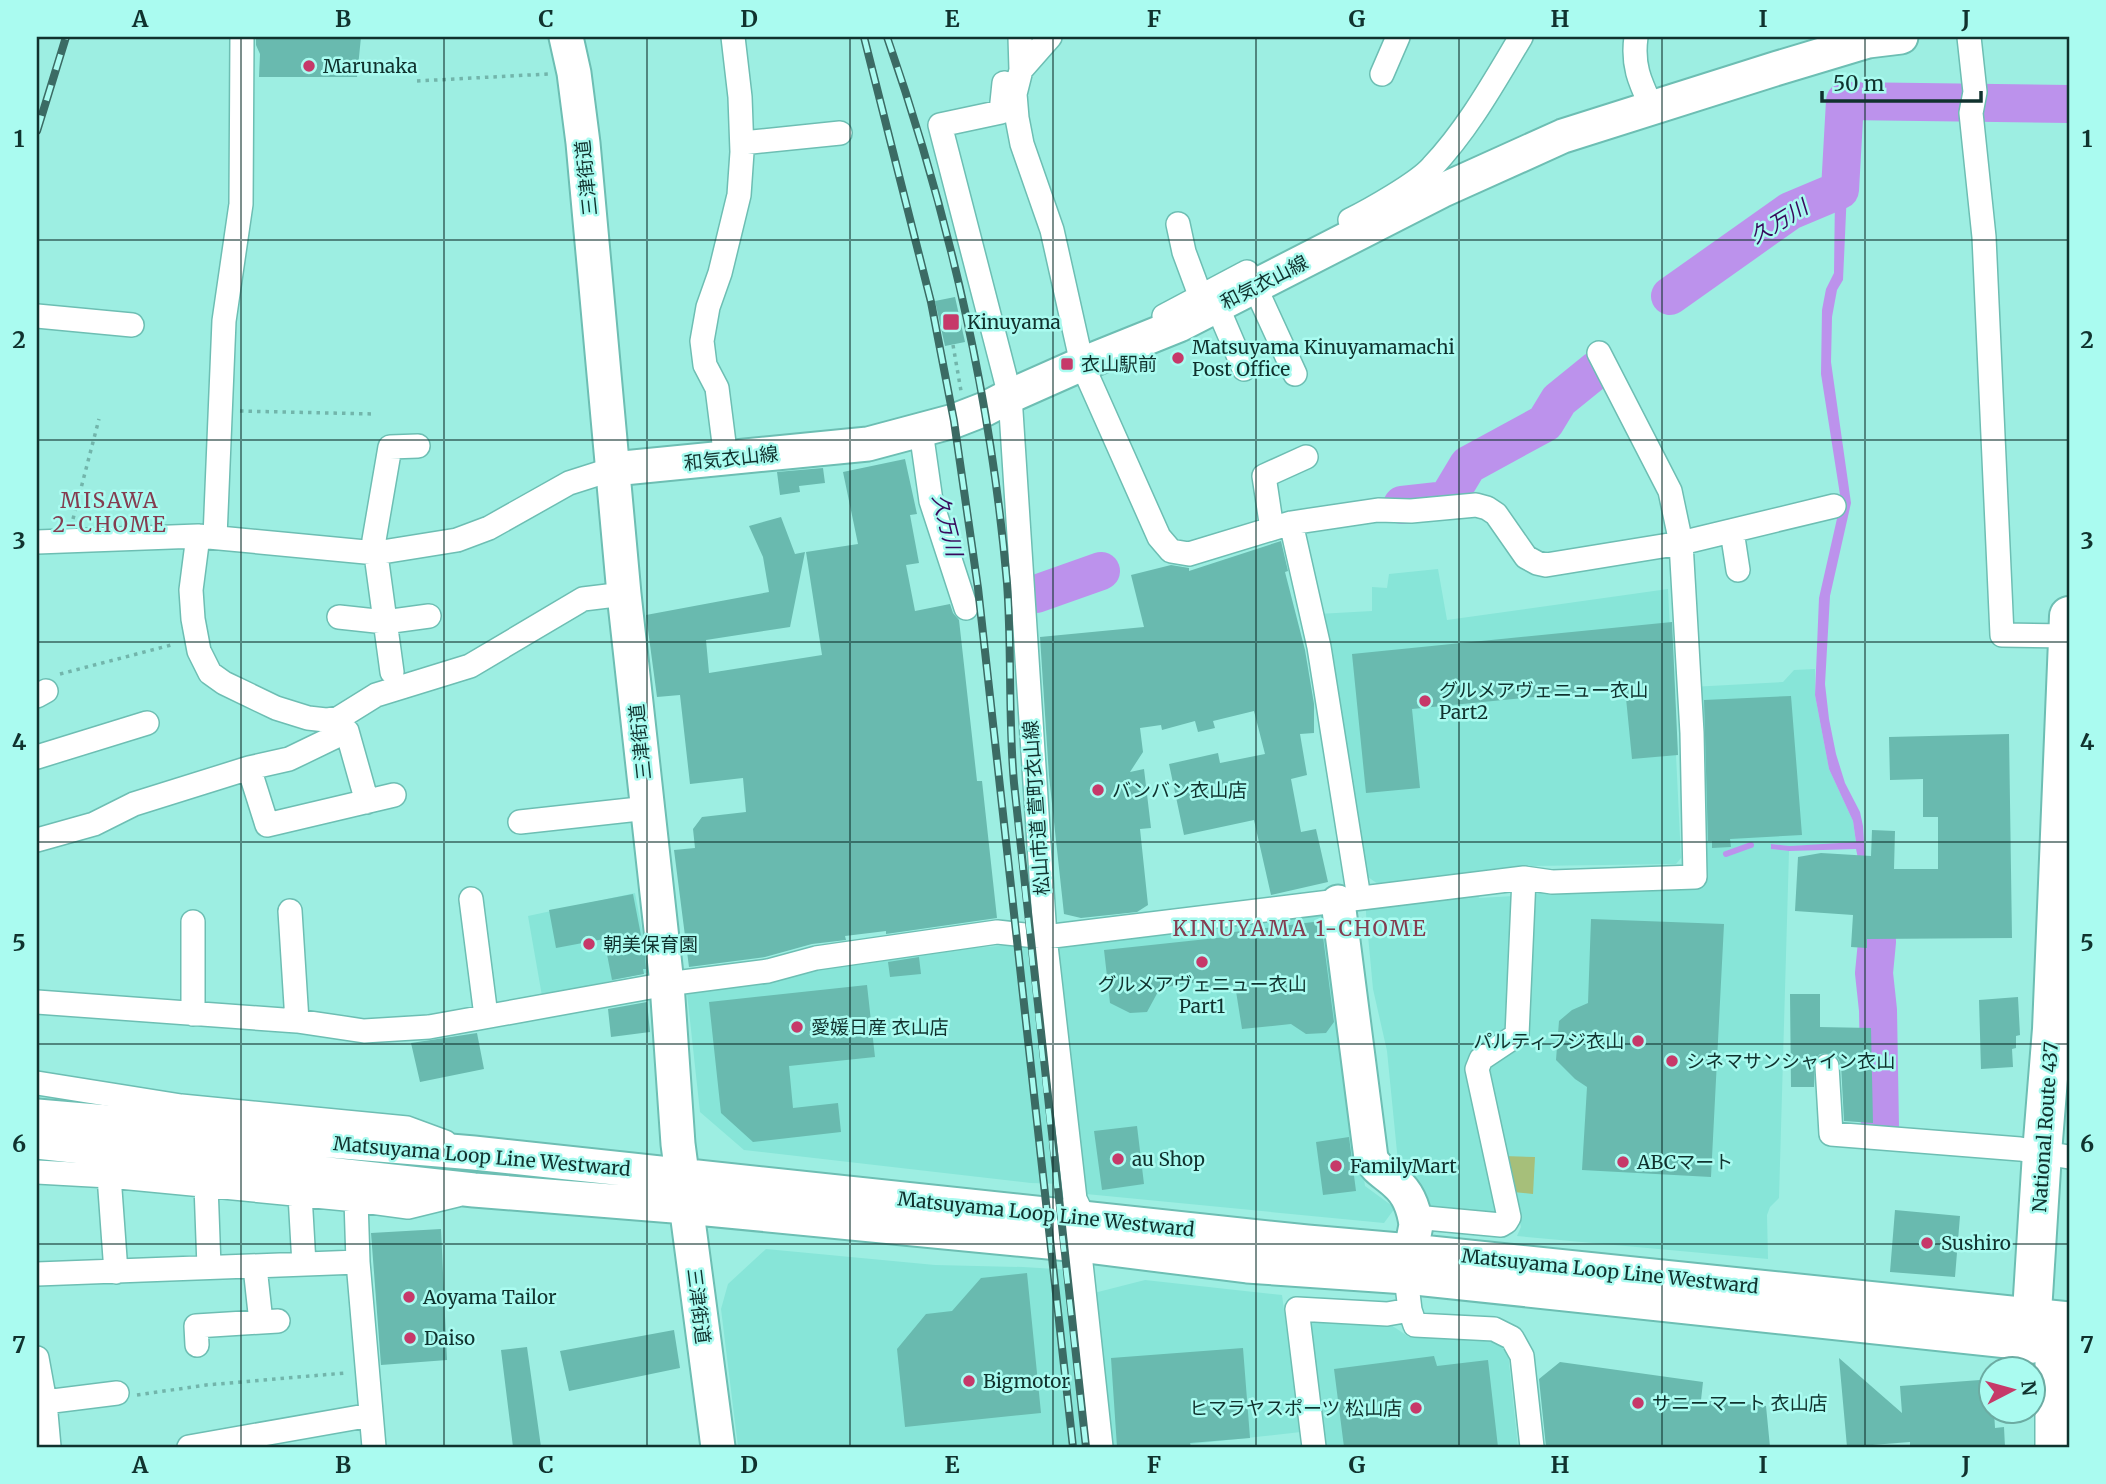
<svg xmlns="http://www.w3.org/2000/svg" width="2106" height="1484" font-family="Merriweather,'Noto Sans JP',serif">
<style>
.built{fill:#87e5d8}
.green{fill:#a6bf7a}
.water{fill:#bc92ec}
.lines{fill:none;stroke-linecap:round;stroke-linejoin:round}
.stream{stroke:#bc92ec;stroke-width:6}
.river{stroke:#bc92ec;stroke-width:38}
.building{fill:#69baaf}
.street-casing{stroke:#6dbeb3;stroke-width:26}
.secondary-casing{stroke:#6dbeb3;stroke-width:37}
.primary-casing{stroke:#6dbeb3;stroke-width:40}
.highway-casing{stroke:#6dbeb3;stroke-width:42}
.path{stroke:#72b5ab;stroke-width:3.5;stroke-dasharray:3.5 5;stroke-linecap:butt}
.street{stroke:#fff;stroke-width:23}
.secondary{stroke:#fff;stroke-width:33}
.primary{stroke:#fff;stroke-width:37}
.highway{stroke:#fff;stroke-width:38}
.rail-casing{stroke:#3b6b64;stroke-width:8}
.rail{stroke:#aafbf0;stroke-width:5;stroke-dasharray:16;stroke-linecap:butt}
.grid{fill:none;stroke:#10322e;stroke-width:2;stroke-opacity:0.55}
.poi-dot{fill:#c63969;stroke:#aafbf0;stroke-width:2.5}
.labels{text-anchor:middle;stroke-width:5;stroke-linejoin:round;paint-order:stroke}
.poi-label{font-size:19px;fill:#10322e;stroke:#aafbf0;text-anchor:start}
.street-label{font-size:19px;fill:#10322e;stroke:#aafbf0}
.water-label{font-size:21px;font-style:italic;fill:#390a5c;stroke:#aafbf0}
.neighbourhood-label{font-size:21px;letter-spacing:2px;fill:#843d50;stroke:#aafbf0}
.neatline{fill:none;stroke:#10322e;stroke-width:2.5}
.grid-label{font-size:23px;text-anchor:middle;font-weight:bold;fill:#10322e}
</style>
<rect width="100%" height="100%" fill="#9deee2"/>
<path class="built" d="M1438,569L1447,620L1668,589L1681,858L1676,864L1530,866L1378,884L1365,875L1318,614L1372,611V587L1387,588L1389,574Z
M1815,669V695L1829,769L1853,821L1856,843L1790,846L1772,844L1771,849L1789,851L1779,1198L1770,1207L1767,1215L1768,1259L1517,1236L1521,1227L1487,1067L1528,1041L1534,891L1701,888L1691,687L1783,682L1794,670Z
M635,893L650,972L542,996L528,916Z
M1478,894L1479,898L1514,896L1509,1029L1470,1053L1466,1061L1499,1209L1494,1216L1435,1211L1398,1162L1387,1051L1373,989L1366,914V909Z
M1316,912L1329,917L1365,1186L1395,1208L1384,1223L1086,1194L1056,947L1060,943Z
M1036,943L1063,1184L1031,1183L744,1150L700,1112L686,984L843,958Z
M766,1249L935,1265L1023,1267L1072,1270L1092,1447H738L721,1309L728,1284Z
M1145,1280L1282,1295L1301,1432L1164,1447H1112L1094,1293Z
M1312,1320L1385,1321L1409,1337L1493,1339L1508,1353L1518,1447H1315L1301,1327Z"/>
<path class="green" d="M1504,1156L1535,1157L1533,1194L1513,1192Z"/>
<path class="water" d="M1847,191L1843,280L1837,290L1832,317L1831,362L1851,503L1830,596L1825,684L1829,719L1836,754L1845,783L1860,812L1863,826L1865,858L1880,920L1882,942L1878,973L1870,972L1873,928L1856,849L1789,851L1771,849V844L1790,846L1856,842L1853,821L1829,769L1815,695L1819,598L1841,501L1821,374L1822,310L1826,289L1834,273L1835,195Z"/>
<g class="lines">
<path class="stream" d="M1726,854L1751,845"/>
<path class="river" d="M1670,296L1790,211L1840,190L1845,101L2069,104
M1402,505L1447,500L1468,465L1545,423L1559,400L1596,370
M1036,594L1101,571
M1876,920L1877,942L1874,973L1878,1010L1880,1127"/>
</g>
<path class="building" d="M256,37H361L357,77H259L260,54L256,45Z
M955,297L965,342L945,346L935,301Z
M905,459L917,514L910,515L919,563L906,565L915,611L950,604L953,613L959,620L977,781H982L997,918L886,934V931L845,936L846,940L812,944L765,957L689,967L674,850L695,848L693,829L702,817L746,812L743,778L690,784L680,695L657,697L646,615L769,592L763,557L749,526L781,517L795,554L805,552L790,627L706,640L709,673L822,655L806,552L858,544L843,472Z
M823,468L825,483L799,486L800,492L780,495L777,472Z
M1281,541L1288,571L1285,572L1305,650L1314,704V733L1300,734L1307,775L1291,779L1301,832L1316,829L1328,882L1271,895L1254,820L1184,835L1169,764L1218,753L1220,763L1265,754L1254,711L1213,721L1215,728L1198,732L1195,721L1162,730L1161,725L1140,728L1143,752L1130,772L1144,769L1151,828L1140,829L1148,905L1137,912L1081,918L1064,914L1049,776L1040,637L1144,627L1131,575L1171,565L1189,568V571Z
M1672,622L1678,755L1632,759L1625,688L1412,709L1420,788L1366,793L1352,654Z
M1791,696L1802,835L1730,839L1731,847L1712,848V841H1708L1704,700Z
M2009,734L2012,938L1867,939V948L1851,947L1853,915L1795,911L1798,857L1821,853L1871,856L1872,830L1895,831L1894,869H1938V817H1923V779L1890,780L1889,737Z
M633,894L645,956L646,969H643L644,974L612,980L604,939L556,948L549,910Z
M1591,919L1724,924L1711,1177L1582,1170L1587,1087L1575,1079L1556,1060L1559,1021L1572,1010L1588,1003Z
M1321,921L1334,1022L1326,1033L1306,1034L1291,1024L1242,1029L1235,985L1201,989L1200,982L1160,988L1147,1012L1130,1013L1110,1003L1104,950L1226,937V933Z
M919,957L921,974L890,977L888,962Z
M867,985L875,1057L789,1066L793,1108L838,1103L841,1132L753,1142L721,1113L709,1002Z
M1790,994H1820V1027L1871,1028L1873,1123L1844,1121L1841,1065L1838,1058L1833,1053L1820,1054L1815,1059L1814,1087H1791Z
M2018,997L2020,1035L2016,1036V1048L2012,1049L2013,1067L1981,1069L1979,1000Z
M647,1002L650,1032L611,1037L608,1009Z
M477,1033L484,1069L420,1082L411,1043Z
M1137,1126L1144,1184L1102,1190L1094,1131Z
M1349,1137L1356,1191L1323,1195L1316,1142Z
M1895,1210L1960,1216L1955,1277L1890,1272Z
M441,1229L447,1360L381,1365L371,1233Z
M1027,1273L1041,1413L905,1427L897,1349L926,1314L952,1311L981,1278Z
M674,1330L680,1368L569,1391L560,1351Z
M527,1347L541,1447H513L501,1350Z
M1243,1348L1250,1438L1190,1443L1191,1447H1117L1111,1358Z
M1434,1356L1437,1366L1488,1360L1498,1447H1344L1334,1369Z
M1839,1358L1902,1413L1900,1386L1980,1380L1981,1395L1991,1394V1410H1994L1995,1428L2004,1427L2005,1447H1910V1442L1847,1447Z
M1560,1362L1703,1382L1701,1400L1766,1406L1770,1447H1546L1539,1379Z"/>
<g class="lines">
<defs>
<path id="street" d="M1020,37L1021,70L1015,94L1017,118L1022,144L1052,230L1082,364L1159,537L1171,551L1189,554L1291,523L1378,510L1411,511L1476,505L1487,508L1496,514L1526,557L1537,563L1546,565L1681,543L1834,506
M1636,37C1632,66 1640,82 1652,108
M1969,37L1975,92L1971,113L1984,237L2002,635L2069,636
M1021,70L1050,37
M1382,74L1398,37
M1004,83L1001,112L940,125L1010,396L1045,937L1075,1199L1084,1218
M742,143L840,133
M1350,220C1370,210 1418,183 1432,167C1468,129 1494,82 1521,37
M1178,224L1184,252L1200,295
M1255,287L1295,374
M1217,306L1244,369
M37,316L132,325
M1164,316L1247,272
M921,431L931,501L966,608
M726,459L717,388L705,365L702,341L708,307L720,273L739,195L742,152L740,97L733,37
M1291,523L1319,647L1359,898
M1272,529L1264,476L1306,457
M1732,531L1738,570
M198,536L191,590L193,619L199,651L210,673L224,683L276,708L308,718L326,720L339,718L376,695L470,666L583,599L624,594
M215,537L224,321L241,204L242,37
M37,542L198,536L376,553L457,540L489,528L569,483L613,469
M339,617L385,622L429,616
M392,672L374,540L390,447L418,446
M37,696L46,691
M37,757L147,723
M249,768L267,825L394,795
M520,822L648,808
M37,840L94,824L134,804L249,768L289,759L347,731L367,802
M471,899L486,1016
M290,911L297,1021
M193,922V1014
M37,1002L297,1021L364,1031L429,1027L667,984L768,971L816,958L997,932L1045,937L1524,878L1552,882L1695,877L1692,733L1681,543L1670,491L1599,353
M1827,1066L1831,1134L2020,1149L2069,1157
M37,1083L181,1106L407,1128L445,1142
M37,1172L109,1176L356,1200L408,1207L457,1195
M109,1176L116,1272
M206,1185L209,1267
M300,1195L304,1264
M356,1200L358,1262L374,1447
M1415,1217L1501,1225L1506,1222L1509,1217L1477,1069L1481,1059L1517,1035L1524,878
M1079,1245L1101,1447
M255,1267L261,1322
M37,1274L358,1262
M1406,1277L1410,1310L1415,1325L1494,1329L1512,1338L1522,1356L1532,1447
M197,1345L196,1326L278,1321
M37,1358L45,1402L49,1447
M45,1402L117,1393
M189,1447L371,1415
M1314,1447L1297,1309L1387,1314L1410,1310"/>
<path id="secondary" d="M566,37L574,73L583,143L624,594L667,984L678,1144L718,1447
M613,469L868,444L954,421L985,409L1010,396L1082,364L1179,325L1441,191L1563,136L1778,68L1868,41L1901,37
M1338,902L1371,1158C1376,1170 1387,1174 1396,1183C1408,1193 1414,1209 1416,1225L1407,1271
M37,1116L474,1153L1307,1242L1411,1251L2069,1319
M37,1142L474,1190L686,1207L1079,1245L1247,1266L1406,1277L2054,1346"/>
<path id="primary" d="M2054,1346V1447"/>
<path id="highway" d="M2030,1344L2042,1153L2052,1029L2069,616"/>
</defs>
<use href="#street" class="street-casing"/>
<use href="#secondary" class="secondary-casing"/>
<use href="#primary" class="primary-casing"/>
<use href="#highway" class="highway-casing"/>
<path class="path" d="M417,81L548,74
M953,345L961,391
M240,411L374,414
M73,519L99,419
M60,674L175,644
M137,1395L206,1385L345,1373"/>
<use href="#street" class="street"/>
<use href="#secondary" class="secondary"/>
<use href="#primary" class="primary"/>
<use href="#highway" class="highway"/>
<defs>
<path id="rail" d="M864,37L931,302L954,421L978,588L1073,1447
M887,37C948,212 991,398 1007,583C1012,649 1008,717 1014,783C1036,1005 1061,1226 1086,1447
M37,131L66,37"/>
</defs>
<use href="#rail" class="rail-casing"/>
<use href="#rail" class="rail"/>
</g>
<path class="grid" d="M241,37V1447M444,37V1447M647,37V1447M850,37V1447M1053,37V1447M1256,37V1447M1459,37V1447M1662,37V1447M1865,37V1447M37,240H2069M37,440H2069M37,642H2069M37,842H2069M37,1044H2069M37,1244H2069"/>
<g class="poi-dot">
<circle cx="309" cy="66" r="7"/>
<rect x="942" y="313" width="18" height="18" rx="3.5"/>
<circle cx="1178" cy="358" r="7"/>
<rect x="1060" y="357" width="14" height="14" rx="3.5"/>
<circle cx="1425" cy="701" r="7"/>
<circle cx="1098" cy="790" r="7"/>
<circle cx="589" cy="944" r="7"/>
<circle cx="1202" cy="962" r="7"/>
<circle cx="797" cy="1027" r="7"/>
<circle cx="1638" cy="1041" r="7"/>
<circle cx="1672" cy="1061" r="7"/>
<circle cx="1118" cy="1159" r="7"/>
<circle cx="1623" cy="1162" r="7"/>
<circle cx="1336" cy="1166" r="7"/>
<circle cx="1927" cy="1243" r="7"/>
<circle cx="409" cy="1297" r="7"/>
<circle cx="410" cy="1338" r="7"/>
<circle cx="969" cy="1381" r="7"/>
<circle cx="1638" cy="1403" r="7"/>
<circle cx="1416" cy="1408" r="7"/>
</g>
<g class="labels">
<g class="poi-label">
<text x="323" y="73">Marunaka</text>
<text x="967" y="329">Kinuyama</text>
<text x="1192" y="354">Matsuyama Kinuyamamachi<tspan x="1192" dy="22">Post Office</tspan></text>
<text x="1081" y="371">衣山駅前</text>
<text x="1439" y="697">グルメアヴェニュー衣山<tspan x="1439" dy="22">Part2</tspan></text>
<text x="1112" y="797">バンバン衣山店</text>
<text x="603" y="951">朝美保育園</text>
<text x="1202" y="991" text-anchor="middle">グルメアヴェニュー衣山<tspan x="1202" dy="22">Part1</tspan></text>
<text x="811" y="1034">愛媛日産 衣山店</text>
<text x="1624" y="1048" text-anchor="end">パルティフジ衣山</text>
<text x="1686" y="1068">シネマサンシャイン衣山</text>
<text x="1132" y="1166">au Shop</text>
<text x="1637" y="1169">ABCマート</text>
<text x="1350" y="1173">FamilyMart</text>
<text x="1941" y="1250">Sushiro</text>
<text x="423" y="1304">Aoyama Tailor</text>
<text x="424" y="1345">Daiso</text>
<text x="983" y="1388">Bigmotor</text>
<text x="1652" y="1410">サニーマート 衣山店</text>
<text x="1402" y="1415" text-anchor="end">ヒマラヤスポーツ 松山店</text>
</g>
<g class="street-label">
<text transform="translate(586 178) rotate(-96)" y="7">三津街道</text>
<text transform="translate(1264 282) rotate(-27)" y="7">和気衣山線</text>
<text transform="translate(731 458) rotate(-6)" y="7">和気衣山線</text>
<text transform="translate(640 742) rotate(-96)" y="7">三津街道</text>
<text transform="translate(1036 808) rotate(-94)" y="7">松山市道 萱町衣山線</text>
<text transform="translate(2045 1127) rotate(-86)" y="7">National Route 437</text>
<text transform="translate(482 1156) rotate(5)" y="7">Matsuyama Loop Line Westward</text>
<text transform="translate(1046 1214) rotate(6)" y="7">Matsuyama Loop Line Westward</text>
<text transform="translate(1610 1271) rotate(6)" y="7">Matsuyama Loop Line Westward</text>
<text transform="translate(699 1306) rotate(83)" y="7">三津街道</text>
</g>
<g class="water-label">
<text transform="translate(1779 222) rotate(-31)" y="7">久万川</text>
<text transform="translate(947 525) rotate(76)" y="7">久万川</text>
</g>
<g class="neighbourhood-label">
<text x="110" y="508">MISAWA<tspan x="110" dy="24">2-CHOME</tspan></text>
<text x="1300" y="936">KINUYAMA 1-CHOME</text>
</g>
</g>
<rect width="2106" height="1484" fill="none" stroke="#aafbf0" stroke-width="77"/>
<g transform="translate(2012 1390) rotate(84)"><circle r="33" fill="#aafbf0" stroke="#6caba2" stroke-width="2"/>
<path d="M0-5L12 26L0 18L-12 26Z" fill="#c63969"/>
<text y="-10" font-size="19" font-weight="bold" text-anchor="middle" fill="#10322e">N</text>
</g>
<path d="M1822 91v10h159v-10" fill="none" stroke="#10322e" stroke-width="3.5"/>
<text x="1833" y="91" font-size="21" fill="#10322e" stroke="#aafbf0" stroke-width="5" paint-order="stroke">50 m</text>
<rect x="38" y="38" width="2030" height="1408" class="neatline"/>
<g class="grid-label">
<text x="140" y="27">A</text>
<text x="343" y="27">B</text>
<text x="546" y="27">C</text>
<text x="749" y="27">D</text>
<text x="952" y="27">E</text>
<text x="1154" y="27">F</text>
<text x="1357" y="27">G</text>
<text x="1560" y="27">H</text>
<text x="1763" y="27">I</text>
<text x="1966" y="27">J</text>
<text x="19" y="147">1</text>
<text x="2087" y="147">1</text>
<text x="19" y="348">2</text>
<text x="2087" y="348">2</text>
<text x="19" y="549">3</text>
<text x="2087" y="549">3</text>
<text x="19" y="750">4</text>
<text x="2087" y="750">4</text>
<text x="19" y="951">5</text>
<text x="2087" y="951">5</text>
<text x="19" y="1152">6</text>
<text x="2087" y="1152">6</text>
<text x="19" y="1353">7</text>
<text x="2087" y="1353">7</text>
<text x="140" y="1473">A</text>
<text x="343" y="1473">B</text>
<text x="546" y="1473">C</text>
<text x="749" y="1473">D</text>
<text x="952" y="1473">E</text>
<text x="1154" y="1473">F</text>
<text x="1357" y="1473">G</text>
<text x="1560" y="1473">H</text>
<text x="1763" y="1473">I</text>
<text x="1966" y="1473">J</text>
</g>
</svg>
